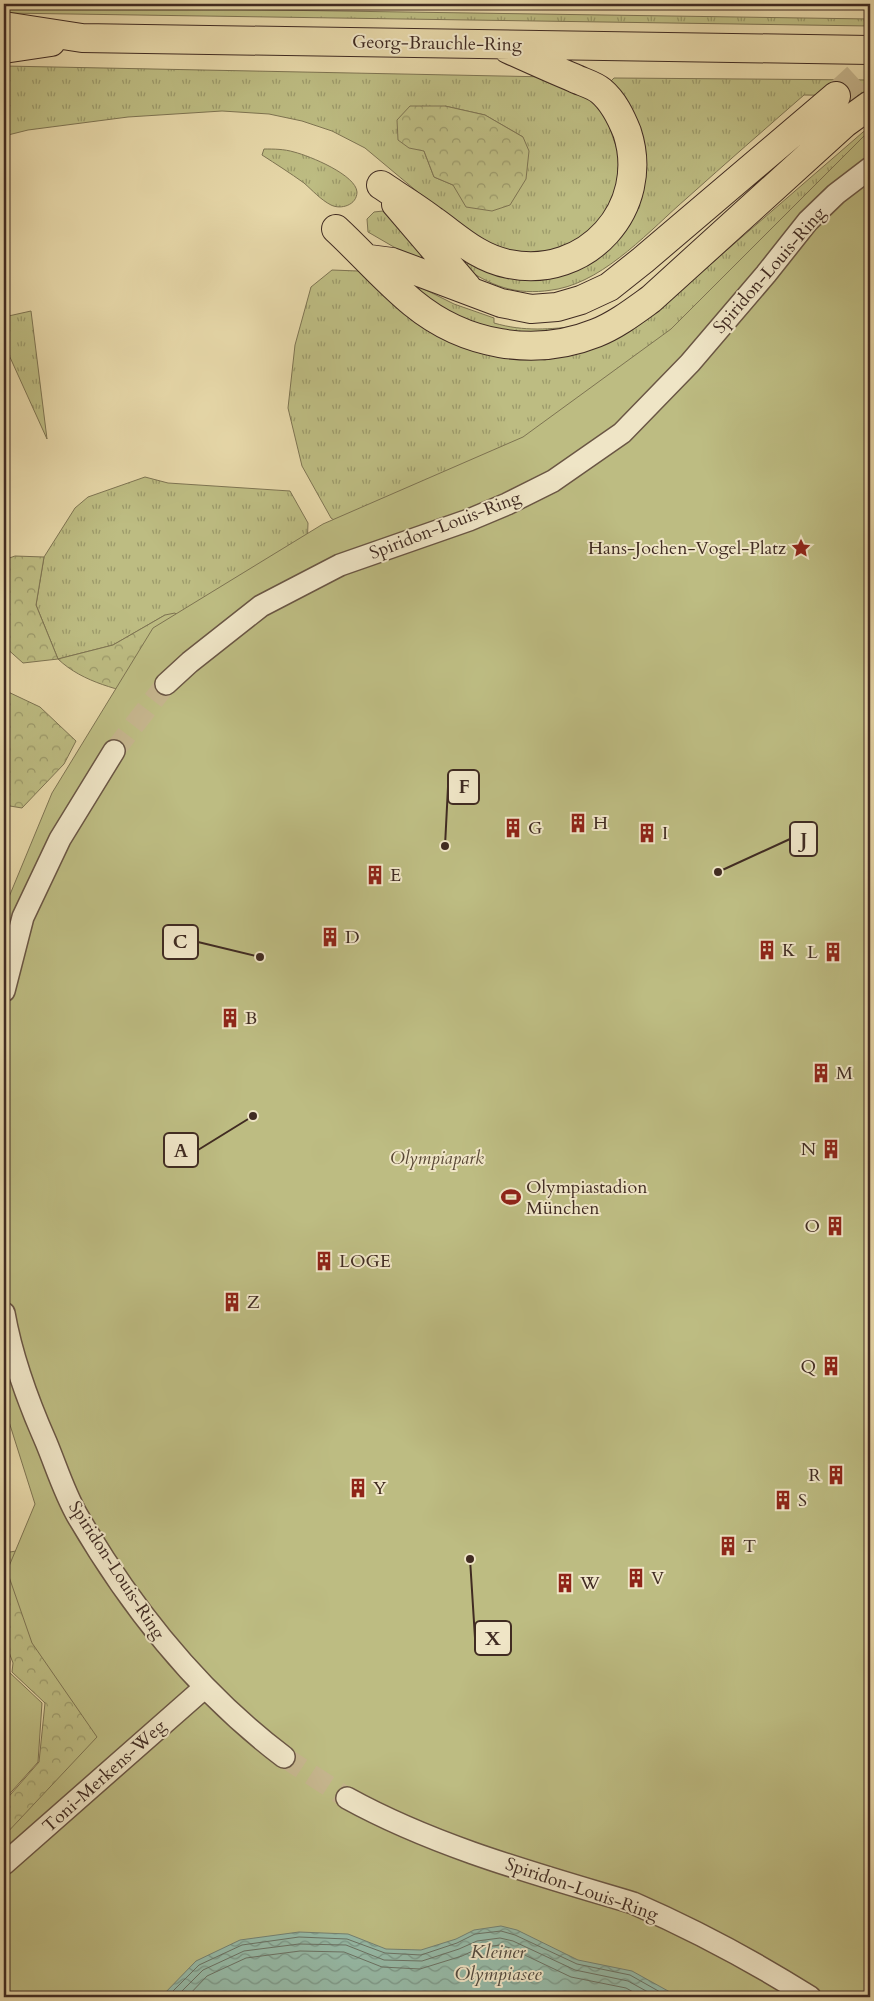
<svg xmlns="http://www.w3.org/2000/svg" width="874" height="2001" font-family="Cardo,serif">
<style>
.grass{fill:url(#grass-tufts);stroke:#7e7452;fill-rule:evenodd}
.forest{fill:url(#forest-crowns);stroke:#7e7452}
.green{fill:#bdbc82;stroke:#7e7452}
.water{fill:url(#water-waves);stroke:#748172}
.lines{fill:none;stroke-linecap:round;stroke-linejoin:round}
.shore{stroke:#6b7264;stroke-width:1}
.minor-tunnel{stroke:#c5b58d;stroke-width:21;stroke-dasharray:21 11;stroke-linecap:butt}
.trunk-tunnel{stroke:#c5b58d;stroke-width:28;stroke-dasharray:28 14;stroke-linecap:butt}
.minor-casing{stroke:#6a5644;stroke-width:24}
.trunk-casing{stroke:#402b22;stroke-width:30}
.minor{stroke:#efe5c6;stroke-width:21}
.trunk{stroke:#e6d7a8;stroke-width:28}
.labels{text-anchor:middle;stroke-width:4;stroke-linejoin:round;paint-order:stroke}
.street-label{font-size:18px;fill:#402b22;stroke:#efe5c6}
.poi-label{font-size:18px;fill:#402b22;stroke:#efe5c6;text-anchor:start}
.park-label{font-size:18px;font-style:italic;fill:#594835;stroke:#efe5c6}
.water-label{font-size:19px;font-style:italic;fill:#51483d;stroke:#efe5c6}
.leader{fill:none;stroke:#402b22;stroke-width:2}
.callout-dot{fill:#402b22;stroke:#efe5c6;stroke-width:2}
.callout{fill:#efe5c6;stroke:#402b22;stroke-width:2}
.callout-label{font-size:19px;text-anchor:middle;font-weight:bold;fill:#402b22}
</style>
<defs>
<pattern id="grass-tufts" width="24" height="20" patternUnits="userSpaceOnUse" patternTransform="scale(1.25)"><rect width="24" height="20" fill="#bdbc82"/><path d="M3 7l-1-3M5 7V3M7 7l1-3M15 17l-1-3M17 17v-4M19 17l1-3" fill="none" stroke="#9b996a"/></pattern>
<pattern id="forest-crowns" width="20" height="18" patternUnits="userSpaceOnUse" patternTransform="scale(1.25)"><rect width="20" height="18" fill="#bdbc82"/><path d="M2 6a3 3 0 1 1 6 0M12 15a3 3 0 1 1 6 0" fill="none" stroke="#9b996a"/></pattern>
<pattern id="water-waves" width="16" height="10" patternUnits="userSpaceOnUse" patternTransform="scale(1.25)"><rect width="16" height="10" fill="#96baa7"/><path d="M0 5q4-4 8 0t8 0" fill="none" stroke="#7c9788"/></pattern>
</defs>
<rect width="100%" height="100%" fill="#e6d7a8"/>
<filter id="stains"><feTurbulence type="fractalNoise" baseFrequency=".004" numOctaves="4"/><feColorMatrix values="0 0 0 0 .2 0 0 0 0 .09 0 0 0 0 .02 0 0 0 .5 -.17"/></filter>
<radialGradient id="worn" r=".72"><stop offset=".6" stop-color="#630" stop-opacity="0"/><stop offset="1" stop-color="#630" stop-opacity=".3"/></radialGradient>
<path class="grass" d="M4,6L870,19V26L4,13Z
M4,66L550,77L586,93L606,117L622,164L618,187L595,232L549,257L504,255L456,224L365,148L332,131L302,121L269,114L222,111L128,117L28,130L4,136ZM445,106L485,115L523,137L453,185L434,177L424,151Z
M614,78L870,80V92L865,96L804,95C765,129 726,163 687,198C651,229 607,279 558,289C521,296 496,289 465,268L468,263L502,276L535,279L635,208L608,84Z
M870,126V157L689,345L355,535L331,518L302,466L288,408L295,345L311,287L332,270L358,271L411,319L480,353L545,360L608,342L667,302Z
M264,149C274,149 284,149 294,152C310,156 356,175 357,192C357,205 341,210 331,205C321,200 312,190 304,183C290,173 276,164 262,155Z
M383,211L420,252L422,258L418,261L368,232L367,219L374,212Z
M420,287L454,304L494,318V323C525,332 549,329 581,326L535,337L471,326L417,291Z
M31,311L47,439L4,344V317Z
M145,477L168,483L290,491L308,523L307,551L197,637L165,615L113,645L58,659L36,605L44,557L75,508L88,497Z"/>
<path class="forest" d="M410,106H445L485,115L523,137L529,151L526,179L510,205L492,211L466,207L453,185L434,177L424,151L409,148L398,140L397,120Z
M15,556L44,557L36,605L58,659L113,645L165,615L175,613L197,637L152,698C120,690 83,683 58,659L23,663L4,646V560Z
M4,690L40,707L76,741L64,764L22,808L4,805Z
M16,1551L33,1593L119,1731L4,1849V1802L39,1762L45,1703L12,1672L13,1663L4,1639V1553Z"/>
<path class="green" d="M870,130V1997H4V1836L97,1737L32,1643L7,1571L35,1504L4,1406V909L52,793L153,628L323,524L523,437L671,329Z
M4,1649L10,1661L9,1672L42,1703L38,1762L4,1800Z"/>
<path class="water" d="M501,1926L517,1930L578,1960L632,1971L679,1997H161L196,1961L240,1940L299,1932L348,1934L386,1949L421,1950L456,1939L474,1930Z"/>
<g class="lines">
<path class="shore" d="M167,1997L199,1965L242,1945L299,1937L347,1939L385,1953L421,1955L457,1943L475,1934L501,1931L515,1935L577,1964L630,1975L669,1997
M176,1997L203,1970L244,1951L299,1944L346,1945L384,1960L422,1961L459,1949L477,1941L500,1938L513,1941L575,1970L628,1981L657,1997
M187,1997L207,1976L246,1958L300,1951L344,1952L382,1967L420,1969L462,1956L479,1948L500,1945L510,1948L571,1977L626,1988L642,1997"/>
<path class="minor-tunnel" d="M114,751L166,684
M284,1757L347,1798"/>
<path class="trunk-tunnel" d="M836,96L870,65"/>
<defs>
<path id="minor" d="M166,684L190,662L261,606L340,565L469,520L507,504L553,481L622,433L690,363L766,274L808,221L836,194L870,168
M4,991L23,917L60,839L114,751
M4,1313C12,1358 27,1399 46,1442C56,1466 64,1492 77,1515C131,1608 198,1692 284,1757
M347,1798C436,1847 536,1874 633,1903C695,1930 753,1961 810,1997
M4,1864L204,1688"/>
<path id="trunk" d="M4,26L82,38L870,50
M4,49L51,42
M381,185C399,197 417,208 434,221C458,238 478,258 509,264C586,280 652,208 627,132C621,117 614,102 601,91C594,85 582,82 574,78C552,69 530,59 508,49
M396,204L467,287
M336,229C362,253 385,280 413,303C464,345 534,358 596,333C616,325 633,312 651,299L845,123L870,105
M369,259L392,262L501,303L531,309L557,307L581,300L609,287L643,260L836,96"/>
</defs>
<use href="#minor" class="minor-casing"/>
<use href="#trunk" class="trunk-casing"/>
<use href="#minor" class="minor"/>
<use href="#trunk" class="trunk"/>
</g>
<defs>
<symbol id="sight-bare" viewBox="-9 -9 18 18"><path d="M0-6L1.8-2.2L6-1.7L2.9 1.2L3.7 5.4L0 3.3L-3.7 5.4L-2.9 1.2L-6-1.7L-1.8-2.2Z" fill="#8f2418" stroke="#efe5c6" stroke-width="2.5" paint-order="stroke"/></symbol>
<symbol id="building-bare" viewBox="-9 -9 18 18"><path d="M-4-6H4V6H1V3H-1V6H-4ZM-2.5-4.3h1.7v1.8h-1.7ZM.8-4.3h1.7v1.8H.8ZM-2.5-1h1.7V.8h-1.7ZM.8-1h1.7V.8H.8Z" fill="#8f2418" stroke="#efe5c6" stroke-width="2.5" paint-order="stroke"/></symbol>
<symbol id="stadium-bare" viewBox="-9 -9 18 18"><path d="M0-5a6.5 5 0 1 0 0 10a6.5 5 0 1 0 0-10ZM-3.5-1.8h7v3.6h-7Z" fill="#8f2418" stroke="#efe5c6" stroke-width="2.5" paint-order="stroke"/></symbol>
</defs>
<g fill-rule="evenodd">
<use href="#sight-bare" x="787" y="534" width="28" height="28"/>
<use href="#building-bare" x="564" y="809" width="28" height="28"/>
<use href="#building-bare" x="499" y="814" width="28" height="28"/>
<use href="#building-bare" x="633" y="819" width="28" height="28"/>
<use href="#building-bare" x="361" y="861" width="28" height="28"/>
<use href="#building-bare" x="316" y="923" width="28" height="28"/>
<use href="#building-bare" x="753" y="936" width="28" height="28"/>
<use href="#building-bare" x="819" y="938" width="28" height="28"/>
<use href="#building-bare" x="216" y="1004" width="28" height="28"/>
<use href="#building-bare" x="807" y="1059" width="28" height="28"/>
<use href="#building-bare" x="817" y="1135" width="28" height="28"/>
<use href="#stadium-bare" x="497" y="1183" width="28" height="28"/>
<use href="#building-bare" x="821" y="1212" width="28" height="28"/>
<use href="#building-bare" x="310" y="1247" width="28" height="28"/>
<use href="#building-bare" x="218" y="1288" width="28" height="28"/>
<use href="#building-bare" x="817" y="1352" width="28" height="28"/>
<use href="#building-bare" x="822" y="1461" width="28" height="28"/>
<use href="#building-bare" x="344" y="1474" width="28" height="28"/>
<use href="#building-bare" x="769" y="1486" width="28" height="28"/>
<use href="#building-bare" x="714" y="1532" width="28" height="28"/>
<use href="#building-bare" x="622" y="1564" width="28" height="28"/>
<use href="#building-bare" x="551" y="1569" width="28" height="28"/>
</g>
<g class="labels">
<g class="street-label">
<text transform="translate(437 43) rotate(1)" y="6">Georg-Brauchle-Ring</text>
<text transform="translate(769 270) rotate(-49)" y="6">Spiridon-Louis-Ring</text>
<text transform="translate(445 525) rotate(-21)" y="6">Spiridon-Louis-Ring</text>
<text transform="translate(117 1570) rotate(57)" y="6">Spiridon-Louis-Ring</text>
<text transform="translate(104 1776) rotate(-42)" y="6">Toni-Merkens-Weg</text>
<text transform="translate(582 1889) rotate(19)" y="6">Spiridon-Louis-Ring</text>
</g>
<g class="poi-label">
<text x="786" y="554" text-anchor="end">Hans-Jochen-Vogel-Platz</text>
<text x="593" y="829">H</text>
<text x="528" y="834">G</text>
<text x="662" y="839">I</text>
<text x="390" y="881">E</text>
<text x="345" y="943">D</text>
<text x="782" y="956">K</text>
<text x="818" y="958" text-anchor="end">L</text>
<text x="245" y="1024">B</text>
<text x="836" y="1079">M</text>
<text x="816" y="1155" text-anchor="end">N</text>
<text x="526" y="1193">Olympiastadion<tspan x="526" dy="21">München</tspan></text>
<text x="820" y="1232" text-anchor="end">O</text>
<text x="339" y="1267">LOGE</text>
<text x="247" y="1308">Z</text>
<text x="816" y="1372" text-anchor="end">Q</text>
<text x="821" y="1481" text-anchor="end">R</text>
<text x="373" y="1494">Y</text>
<text x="798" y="1506">S</text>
<text x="743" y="1552">T</text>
<text x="651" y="1584">V</text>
<text x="580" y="1589">W</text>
</g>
<g class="park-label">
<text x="437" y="1164">Olympiapark</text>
</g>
<g class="water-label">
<text x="498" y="1958">Kleiner<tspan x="498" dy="22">Olympiasee</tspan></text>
</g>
</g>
<path class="leader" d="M445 846L448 787M718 872L790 839M260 957L198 942M253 1116L198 1150M470 1559L475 1638"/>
<g class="callout-dot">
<circle cx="445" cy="846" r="5"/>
<circle cx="718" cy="872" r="5"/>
<circle cx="260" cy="957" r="5"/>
<circle cx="253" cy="1116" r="5"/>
<circle cx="470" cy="1559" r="5"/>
</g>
<g class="callout">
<rect x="448" y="770" width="31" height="34" rx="5"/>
<rect x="790" y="822" width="27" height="34" rx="5"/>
<rect x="163" y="925" width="35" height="34" rx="5"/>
<rect x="164" y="1133" width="34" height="34" rx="5"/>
<rect x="475" y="1621" width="36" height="34" rx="5"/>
</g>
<g class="callout-label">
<text x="464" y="793">F</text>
<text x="804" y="846">J</text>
<text x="180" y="948">C</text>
<text x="181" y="1157">A</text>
<text x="493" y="1645">X</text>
</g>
<rect width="874" height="2001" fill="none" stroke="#e6d7a8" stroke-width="20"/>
<rect x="5" y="5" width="864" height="1991" fill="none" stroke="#402b22" stroke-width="2.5"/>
<rect x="10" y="10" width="854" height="1981" fill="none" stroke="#402b22"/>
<rect width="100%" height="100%" filter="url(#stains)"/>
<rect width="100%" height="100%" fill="url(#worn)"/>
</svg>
